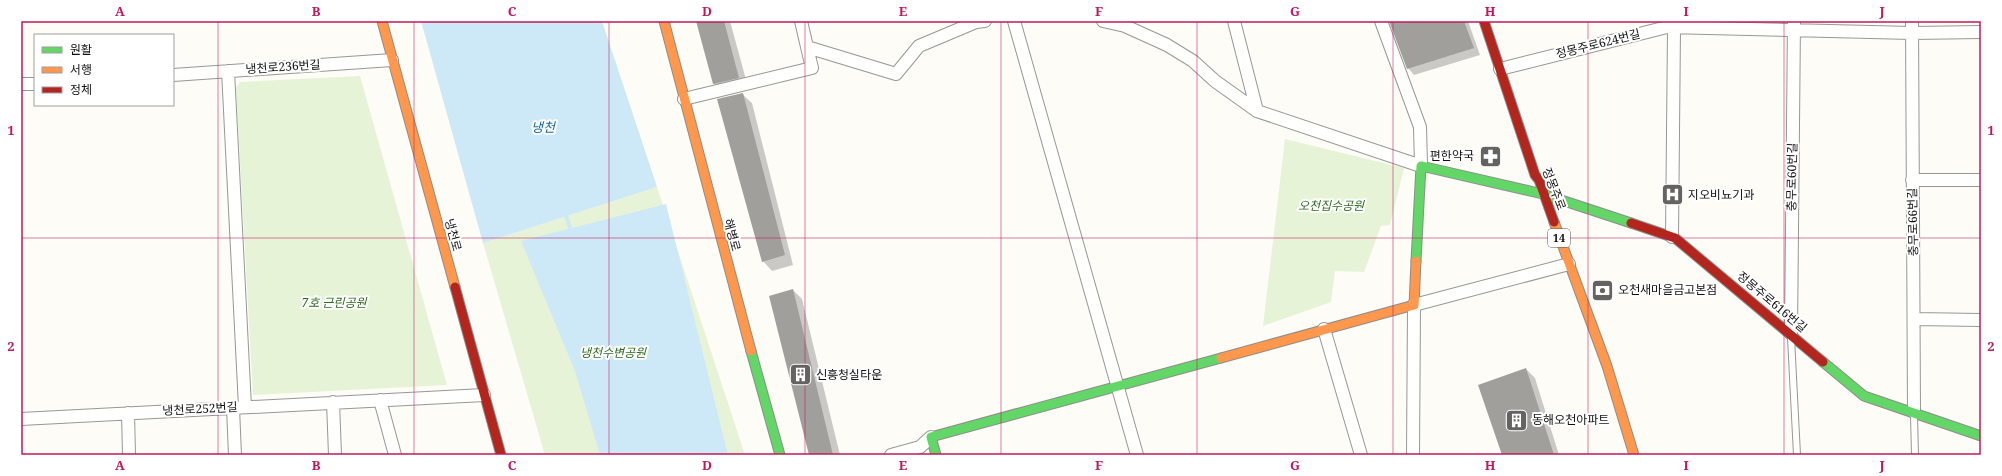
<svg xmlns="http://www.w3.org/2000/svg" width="2002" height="476" font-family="'Noto Serif','Noto Sans KR',serif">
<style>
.green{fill:#e7f3d7}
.water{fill:#cde8f7}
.shadow{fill:#0003}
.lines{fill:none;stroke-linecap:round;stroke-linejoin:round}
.stream{stroke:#cde8f7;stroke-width:4}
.building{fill:#a19f9c}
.lane-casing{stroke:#979795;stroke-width:8}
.street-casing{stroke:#979795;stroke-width:14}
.fast-casing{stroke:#8e8d8b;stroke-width:11}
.slow-casing{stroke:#8e8d8b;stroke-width:11}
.jam-casing{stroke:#8e8d8b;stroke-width:11}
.lane{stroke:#fffffe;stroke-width:6}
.street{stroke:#fffffe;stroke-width:12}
.fast{stroke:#63d668;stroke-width:9}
.slow{stroke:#ff974d;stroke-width:9}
.jam{stroke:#b3261e;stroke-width:9}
.grid{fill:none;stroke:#c2185b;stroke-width:1;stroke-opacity:0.55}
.labels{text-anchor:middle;stroke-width:4;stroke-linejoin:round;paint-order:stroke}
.shield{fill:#fff;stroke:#585858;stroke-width:1}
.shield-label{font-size:11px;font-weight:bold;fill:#111}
.street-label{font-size:12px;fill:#111;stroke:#fff}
.poi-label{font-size:12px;fill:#111;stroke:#fff;text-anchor:start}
.park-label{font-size:12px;font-style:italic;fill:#2f6b1f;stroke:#fff}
.water-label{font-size:13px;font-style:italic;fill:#1768a6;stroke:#fff}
.neatline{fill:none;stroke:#c2185b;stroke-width:1.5}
.grid-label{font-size:13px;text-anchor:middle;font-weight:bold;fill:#c2185b}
</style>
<rect width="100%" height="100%" fill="#fdfcf7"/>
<path class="green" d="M360,76L447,385L253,395L236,88L240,82Z
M1285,139L1404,168L1390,225L1381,226L1364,272L1335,271L1331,302L1263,326Z
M657,187L745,455H545L483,243Z"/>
<path class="water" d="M421,21H602L657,187L483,243Z
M666,204L728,455H600L575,371L521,241Z"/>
<path class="shadow" d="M697,21H730L748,87L724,93L714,84Z
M1390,21H1468L1480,55L1414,75L1408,68Z
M742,94L752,103L793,265L772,271L763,261Z
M793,290L802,299L840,455H810Z
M1526,369L1535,378L1559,455H1503Z"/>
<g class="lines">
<path class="stream" d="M565,212L572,234"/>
</g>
<path class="building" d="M696,21H724L739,78L713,84Z
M1389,21H1464L1474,48L1407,69Z
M743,93L785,255L762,262L717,99Z
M793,289L833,455H809L769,296Z
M1526,368L1554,455H1502L1478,385Z"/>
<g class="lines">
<defs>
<path id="lane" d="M1791,338L1797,455
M1914,415L1915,455"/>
<path id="street" d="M801,21L807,47L896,74L919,46L976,22L985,21
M1014,21L1137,455
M1103,21L1125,26L1167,45L1193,61L1215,81L1257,111L1421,166L1420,127L1381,21
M1234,21L1257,111
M1912,21L1914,412
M1500,69L1667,27L1912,33L1981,32
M228,71L245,407
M173,75L392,60
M21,84H35
M684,99L812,68L807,47
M1912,180H1981
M1672,237L1674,28
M1914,319L1981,320
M1324,329L1361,455
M1791,333L1794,21
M380,400L395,455
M333,402L335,455
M233,408L235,455
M128,413L129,455
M21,419L484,395
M891,455L920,447L931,437
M1413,455L1414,305L1569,264"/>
<path id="fast" d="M1416,261L1421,166L1543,194L1631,223
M751,351L780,455
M1823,362L1864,396L1981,436
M936,455L931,437L1221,358"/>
<path id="slow" d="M382,21L455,287
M664,21L751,351
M1554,222L1607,366L1634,455
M1221,358L1414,305L1416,261"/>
<path id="jam" d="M1484,21L1535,175L1539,180L1554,222
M1631,223L1675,238L1823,362
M455,287L501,455"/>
</defs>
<use href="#lane" class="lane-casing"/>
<use href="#street" class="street-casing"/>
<use href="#fast" class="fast-casing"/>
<use href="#slow" class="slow-casing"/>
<use href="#jam" class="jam-casing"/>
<use href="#lane" class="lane"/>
<use href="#street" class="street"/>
<use href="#fast" class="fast"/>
<use href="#slow" class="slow"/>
<use href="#jam" class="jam"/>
</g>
<path class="grid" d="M218,21V455M414,21V455M609,21V455M805,21V455M1001,21V455M1197,21V455M1393,21V455M1588,21V455M1784,21V455M21,238H1981"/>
<defs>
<symbol id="pharmacy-square" viewBox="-11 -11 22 22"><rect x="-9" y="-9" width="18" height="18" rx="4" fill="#646362" stroke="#fff"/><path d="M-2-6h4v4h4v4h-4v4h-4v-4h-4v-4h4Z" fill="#fff"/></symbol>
<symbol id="hospital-square" viewBox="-11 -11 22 22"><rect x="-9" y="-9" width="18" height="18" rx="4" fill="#646362" stroke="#fff"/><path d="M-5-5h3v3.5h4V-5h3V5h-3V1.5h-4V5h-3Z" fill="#fff"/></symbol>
<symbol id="bank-square" viewBox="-11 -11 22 22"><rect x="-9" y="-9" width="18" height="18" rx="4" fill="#646362" stroke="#fff"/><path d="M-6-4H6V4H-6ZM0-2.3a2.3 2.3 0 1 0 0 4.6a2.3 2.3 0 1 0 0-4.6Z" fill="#fff"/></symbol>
<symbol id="building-square" viewBox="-11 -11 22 22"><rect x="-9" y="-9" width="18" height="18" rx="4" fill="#646362" stroke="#fff"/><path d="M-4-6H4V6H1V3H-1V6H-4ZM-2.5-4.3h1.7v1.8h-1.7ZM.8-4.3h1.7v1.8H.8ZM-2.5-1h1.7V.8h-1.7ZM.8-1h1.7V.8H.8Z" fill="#fff"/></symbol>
</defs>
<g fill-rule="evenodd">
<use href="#pharmacy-square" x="1478" y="144" width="25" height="25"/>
<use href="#hospital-square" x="1660" y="182" width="25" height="25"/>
<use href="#bank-square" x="1590" y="278" width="25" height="25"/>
<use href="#building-square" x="788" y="362" width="25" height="25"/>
<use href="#building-square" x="1504" y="408" width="25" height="25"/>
</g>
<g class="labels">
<rect class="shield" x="1548" y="229" width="22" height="18" rx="3"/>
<g class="shield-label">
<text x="1559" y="242">14</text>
</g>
<g class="street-label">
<text transform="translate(1598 44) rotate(-14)" y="4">정몽주로624번길</text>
<text transform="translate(283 67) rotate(-4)" y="4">냉천로236번길</text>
<text transform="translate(1792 177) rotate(-89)" y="4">충무로60번길</text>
<text transform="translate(1554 189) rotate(69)" y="4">정몽주로</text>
<text transform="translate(1913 222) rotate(-91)" y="4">충무로66번길</text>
<text transform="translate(453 235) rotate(75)" y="4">냉천로</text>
<text transform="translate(732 235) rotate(75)" y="4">해병로</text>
<text transform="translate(1772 302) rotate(40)" y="4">정몽주로616번길</text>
<text transform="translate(200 409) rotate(-3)" y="4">냉천로252번길</text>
</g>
<g class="poi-label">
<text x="1474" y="160" text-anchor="end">편한약국</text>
<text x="1688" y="199">지오비뇨기과</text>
<text x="1618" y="294">오천새마을금고본점</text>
<text x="816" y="379">신흥청실타운</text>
<text x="1532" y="424">동해오천아파트</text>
</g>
<g class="park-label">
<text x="1331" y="210">오천집수공원</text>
<text x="334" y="307">7호 근린공원</text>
<text x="613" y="357">냉천수변공원</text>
</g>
<g class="water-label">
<text x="543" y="132">냉천</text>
</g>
</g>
<rect width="2002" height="476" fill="none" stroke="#ffffff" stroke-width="44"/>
<rect x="34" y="34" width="140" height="72" fill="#ffffff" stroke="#a0a0a0"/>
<rect x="42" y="47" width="20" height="6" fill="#63d668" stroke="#a0a0a0"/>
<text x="70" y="54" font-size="12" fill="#111111">원활</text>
<rect x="42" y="67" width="20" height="6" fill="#ff974d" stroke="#a0a0a0"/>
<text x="70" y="74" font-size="12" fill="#111111">서행</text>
<rect x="42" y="87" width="20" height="6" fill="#b3261e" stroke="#a0a0a0"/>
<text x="70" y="94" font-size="12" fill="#111111">정체</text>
<rect x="22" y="22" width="1958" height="432" class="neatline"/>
<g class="grid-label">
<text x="120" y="16">A</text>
<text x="316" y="16">B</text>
<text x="512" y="16">C</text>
<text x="707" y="16">D</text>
<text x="903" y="16">E</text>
<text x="1099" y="16">F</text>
<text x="1295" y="16">G</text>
<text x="1490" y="16">H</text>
<text x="1686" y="16">I</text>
<text x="1882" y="16">J</text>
<text x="11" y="135">1</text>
<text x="1991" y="135">1</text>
<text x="11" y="351">2</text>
<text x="1991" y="351">2</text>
<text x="120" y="470">A</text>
<text x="316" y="470">B</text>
<text x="512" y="470">C</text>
<text x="707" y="470">D</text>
<text x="903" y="470">E</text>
<text x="1099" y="470">F</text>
<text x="1295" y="470">G</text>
<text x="1490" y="470">H</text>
<text x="1686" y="470">I</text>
<text x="1882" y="470">J</text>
</g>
</svg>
